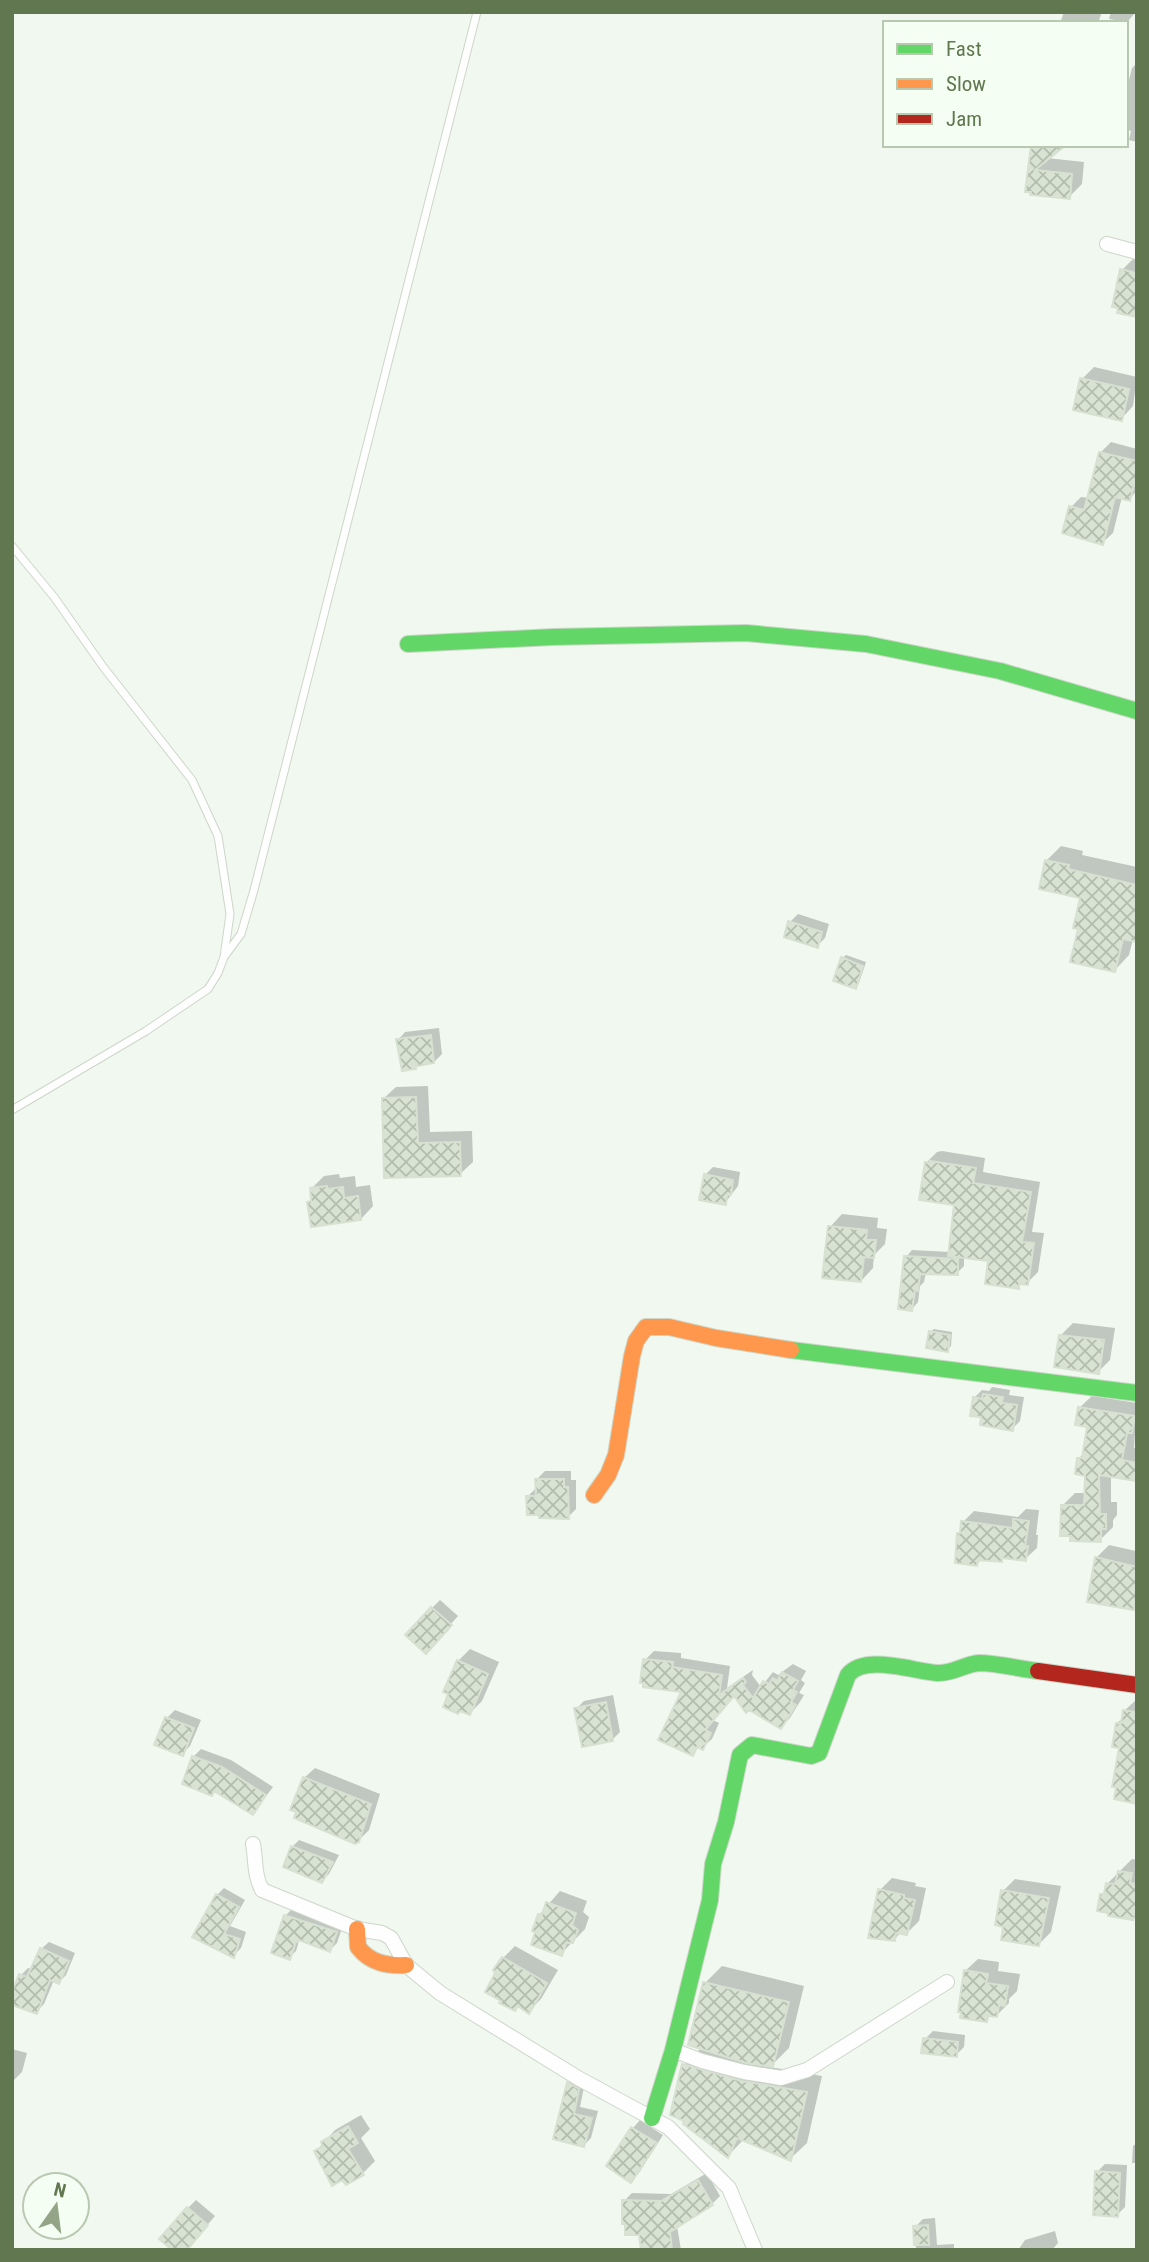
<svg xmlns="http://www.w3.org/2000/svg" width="1149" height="2262" font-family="'Roboto Condensed',sans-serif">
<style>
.shadow{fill:#0003}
.building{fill:url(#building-cross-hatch);stroke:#d7e1d2;stroke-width:2}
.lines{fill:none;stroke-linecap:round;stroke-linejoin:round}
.lane-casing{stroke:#ced6ca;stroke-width:9}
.street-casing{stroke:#ced6ca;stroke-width:16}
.fast-casing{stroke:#cdd6c8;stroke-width:18}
.slow-casing{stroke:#cdd6c8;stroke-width:18}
.jam-casing{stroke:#cdd6c8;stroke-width:18}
.lane{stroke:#fdfefd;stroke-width:7}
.street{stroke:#fdfefd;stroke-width:14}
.fast{stroke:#63d668;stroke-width:16}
.slow{stroke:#ff974d;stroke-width:16}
.jam{stroke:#b3261e;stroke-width:16}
</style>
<defs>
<pattern id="building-cross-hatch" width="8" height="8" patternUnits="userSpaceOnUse" patternTransform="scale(1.75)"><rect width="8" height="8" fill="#d9e3d4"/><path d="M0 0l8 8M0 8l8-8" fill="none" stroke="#b3bdae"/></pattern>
</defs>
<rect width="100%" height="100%" fill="#f1f8f0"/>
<path class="shadow" d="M1064,12H1102L1098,23H1060Z
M1111,12H1136L1127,22L1109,19Z
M1137,63V142L1129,140L1131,131L1126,129V92L1132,68Z
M1032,145L1047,158L1084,162L1082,184L1069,197L1032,193Z
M1134,258H1137V315L1122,270Z
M1094,367L1137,377L1133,406L1121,419L1082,379Z
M1111,442L1137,449V491L1129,499L1122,497L1113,533L1102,543L1071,507L1081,497L1089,498L1100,453Z
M1061,846L1083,851L1082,855L1137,867V939H1133L1129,955L1115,970L1080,928L1082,896L1046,861Z
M798,914L829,924L825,938L817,946L790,922Z
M846,955L866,962L859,983L856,987L842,958Z
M439,1028L442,1054L434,1062L415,1067L398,1040L405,1032Z
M428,1086L430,1132L472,1131L473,1162L460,1174L386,1176L383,1099L396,1087Z
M942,1151L985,1158L983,1172L1040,1182L1032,1232L1044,1233L1038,1272L1027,1283L1023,1282L1018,1287L990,1259L964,1256V1266L957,1273L926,1272L924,1282L920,1286L918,1302L912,1309L906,1257L912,1250L950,1252L956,1203L926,1163L937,1152Z
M713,1167L740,1172L738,1186L725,1203L705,1175Z
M339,1174L340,1178L355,1176L356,1187L370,1185L373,1206L361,1219L309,1202L313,1198L311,1189L324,1176Z
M842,1214L878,1218L877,1228L887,1229L885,1244L874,1255L873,1268L861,1281L830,1227Z
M1073,1323L1115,1328L1110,1360L1098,1372L1060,1336Z
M934,1329L952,1332L951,1346L947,1350L930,1332Z
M992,1387L1010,1390L1009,1395L1024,1397L1020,1421L1012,1429L983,1416L974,1398L982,1390L989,1391Z
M1092,1396L1137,1403L1134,1448L1137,1449V1479L1111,1475V1502H1117V1515L1113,1520V1527L1100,1540L1062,1506L1075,1493H1086V1474L1079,1458L1085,1452L1089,1425L1079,1408Z
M545,1471H571V1480H576V1509L568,1517L528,1496L537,1487V1479Z
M1026,1509L1039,1510L1036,1535H1038L1037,1548L1025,1559L1004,1556L1001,1560L983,1558L977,1564L959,1534L962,1531L963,1522L974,1511L1018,1517Z
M1109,1545L1136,1551L1137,1604L1133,1608L1089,1600L1097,1557Z
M440,1600L458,1616L434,1643L432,1608Z
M470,1649L499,1662L482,1701L470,1713L458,1661Z
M654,1651L681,1653V1658L730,1666L727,1688L753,1670L752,1675L761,1687L773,1672L778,1675L793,1664L806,1671L801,1680L805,1683L799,1693L804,1695L790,1718L781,1727L735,1694L713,1720L719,1723L712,1739L702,1748L699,1747L692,1753L684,1691L645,1660Z
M613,1695L620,1732L612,1740L576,1709L584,1701Z
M1137,1699V1801L1121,1746L1117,1723L1123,1718L1124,1711Z
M175,1710L201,1720L190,1746L182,1754L167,1718Z
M201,1749L231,1760L273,1787L253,1813L216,1790L212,1794L193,1757Z
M315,1768L380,1794L369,1830L358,1841L304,1778Z
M299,1840L339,1855L329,1874L321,1881L292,1847Z
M1132,1859L1137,1860V1916L1102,1894L1107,1889L1108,1883Z
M892,1878L916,1883L915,1886L926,1888L919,1921L907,1933L901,1932L894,1940L880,1890Z
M1015,1879L1061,1886L1051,1932L1039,1944L1005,1925L1003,1891Z
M224,1888L245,1900L230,1926L246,1932L241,1948L233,1956L194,1936L217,1895Z
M560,1891L587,1901L583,1912L589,1917L585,1929L561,1954L539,1915Z
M292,1909L343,1925L337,1943L330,1950L300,1938L296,1951L289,1958L285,1916Z
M49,1942L75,1953L66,1975L59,1982L54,1980L44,2004L36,2012L21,1975L28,1968L32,1969L41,1949Z
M515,1946L558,1970L541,1999L529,2011L519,2005L515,2009L503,2000V1958Z
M978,1959L999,1962L998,1971L1020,1974L1017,1991L1009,1999V2003L996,2016L991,2015L986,2020L965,1971Z
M722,1966L804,1986L789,2048L770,2067L822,2076L807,2143L790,2159L744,2139L728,2156L684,2065L701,2048L705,1983Z
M933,2031L965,2035L964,2047L956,2055L925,2039Z
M12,2049L27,2053L22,2072L14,2080Z
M575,2077L585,2082L580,2107L598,2111L591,2138L584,2145L555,2138L568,2083Z
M361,2115L370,2129L361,2138L375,2161L363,2173L316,2151L335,2130Z
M640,2120L663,2135L639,2173L631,2180L633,2128Z
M1137,2143V2163H1132L1133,2146Z
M1105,2164L1127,2165L1125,2207L1117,2215L1097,2172Z
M707,2173L720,2196L712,2204L677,2226L681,2250H643L641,2233L624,2201L632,2193L671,2194Z
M196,2200L215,2216L186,2250L188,2208Z
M935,2218L937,2245L954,2244V2250H916L915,2227L923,2219Z
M1055,2231L1058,2243L1052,2250H1018L1025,2240Z"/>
<path class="building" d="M1031,145H1066L1035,170L1072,174L1070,199L1030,195L1031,192H1025Z
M1120,269L1137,273V317L1117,313L1118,308L1112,307Z
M1080,378L1129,389L1122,421L1073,410Z
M1099,452L1137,461V473L1130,501L1115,497L1103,545L1062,533L1069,506L1084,510Z
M1045,860L1069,865L1068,869L1137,885V942L1123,939L1115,972L1070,962L1078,929L1073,928L1080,898L1039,889Z
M788,921L822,932L818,948L784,937Z
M841,957L863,966L856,989L833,981Z
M431,1035L434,1063L418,1066L415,1061L416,1069L402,1071L396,1039Z
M416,1097L418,1143L460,1142L461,1176L384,1178L382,1098Z
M930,1161L976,1168L973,1183L1031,1192L1022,1242L1034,1243L1028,1285L1019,1284V1289L985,1284L988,1261L948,1256L954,1205L919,1200L925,1162L930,1163Z
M704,1174L733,1180L731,1195H727L726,1205L699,1200Z
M327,1186L328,1189L343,1187L344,1198L358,1196L361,1220L311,1227L307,1202L311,1201L310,1188Z
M828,1226L867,1230L866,1240H876L874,1258L864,1257L861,1282L822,1278Z
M904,1256L958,1259V1275L920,1274L918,1291L915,1290L912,1311L898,1309Z
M929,1331L950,1335L948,1352L926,1348Z
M1059,1335L1104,1340L1099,1374L1054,1367Z
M983,1394L1003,1397L1002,1403L1017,1405L1013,1431L980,1425L981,1417L970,1416L973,1397L982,1399Z
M1078,1407L1135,1416L1132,1433H1127L1122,1460L1137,1463V1481L1099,1475L1100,1514H1106V1529H1101V1542L1070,1541V1536H1060L1061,1505H1084L1085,1476L1075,1474L1077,1458H1082L1087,1427L1075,1425Z
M535,1479H564V1487H568L569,1519L539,1518V1515H527L526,1496H536Z
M1013,1519L1029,1521L1025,1546H1028L1026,1561L1002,1558V1562L978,1560L977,1566L955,1563L957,1533H960L961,1521L1013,1528Z
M1095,1557L1137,1567V1593L1134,1610L1087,1602Z
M431,1607L452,1625L426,1654L405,1635Z
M643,1659L673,1662L672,1667L722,1675L719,1695L743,1678L746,1682L743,1685L753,1698L763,1681L769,1684L773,1678L777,1681L782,1672L798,1681L793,1690L797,1692L791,1702L796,1705L781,1729L749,1710L746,1713L734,1696L705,1730L711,1733L703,1750L697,1747L693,1756L658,1740L681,1692L643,1687V1683H640Z
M457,1660L488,1674L470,1715L460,1711L458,1714L443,1707L448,1694L443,1692Z
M606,1702L613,1741L582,1747L574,1708Z
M1123,1710L1137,1712V1804L1114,1799L1116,1787H1112L1119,1748L1112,1747L1116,1723H1121Z
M165,1717L194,1728L183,1756L154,1745Z
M192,1756L222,1767L266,1795L253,1815L214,1791L212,1796L182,1784Z
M303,1777L371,1804L359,1842L355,1844L294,1818L296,1812L290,1810Z
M291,1846L333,1862L322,1883L283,1867Z
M1118,1871L1132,1873L1130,1883L1137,1884V1918H1133V1920L1108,1916V1913L1097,1911L1100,1894H1104L1106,1883L1115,1884Z
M878,1889L904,1895V1898L915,1900L907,1935L896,1933L895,1941L868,1938Z
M1001,1890L1049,1898L1039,1946L1001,1940L1003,1927L995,1925Z
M216,1894L239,1907L224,1934L240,1939L234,1958L192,1937Z
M546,1902L576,1913L572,1925L578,1930L573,1943H566L562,1956L531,1945L535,1932L532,1931L538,1914L542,1915Z
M284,1915L337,1932L330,1952L299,1940L298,1942L296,1941L290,1960L271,1953Z
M40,1948L69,1961L59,1984L50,1980L37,2014L12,2005V1992L19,1974L27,1977Z
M502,1957L547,1983L529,2014L518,2006L515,2011L499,2003L501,2001L485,1992L495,1973L493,1970Z
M964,1970L988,1974L986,1983L1008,1986L1005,2006L999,2005L997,2017L988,2016L987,2022L960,2018L961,2012H958Z
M703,1982L789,2002L773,2067L746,2063L688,2045Z
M923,2038L958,2042L957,2057L921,2053Z
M682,2064L742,2081L807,2092L791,2161L737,2138L728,2158L683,2124L684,2121L670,2115Z
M567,2082L579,2089L574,2114L592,2118L584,2147L553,2139Z
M348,2126L358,2143L348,2149L364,2175L346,2185L342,2180L332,2186L314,2151L323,2146L321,2142Z
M631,2127L657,2143L631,2183L606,2166Z
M1095,2171L1120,2173L1118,2217L1093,2215Z
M698,2180L713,2205L670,2232L672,2250H641L639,2235H625V2224H622V2200L661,2201Z
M187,2207L208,2225L187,2250H172L159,2239Z
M928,2225L929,2245H914L913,2226Z"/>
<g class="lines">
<defs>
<path id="lane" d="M12,546L54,597L104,668L192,780L218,836L230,914L224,957L218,973L208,989L146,1031L12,1110
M224,957L241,934L254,890L477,12"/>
<path id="street" d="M1107,244L1137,252
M253,1844C256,1861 254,1875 262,1890L357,1929L382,1933L391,1938L406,1965L440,1993L578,2078L668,2127L729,2188L755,2250
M673,2050L702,2061L744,2072L781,2078L807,2070L947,1982"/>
<path id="fast" d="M408,644L553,637L746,633L866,644L1000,671L1137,711
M791,1350L1137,1393
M652,2118L673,2050L710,1900L713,1864L726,1822L740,1755L752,1745L811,1756L819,1753L848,1675C865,1654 912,1671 937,1673C952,1674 965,1664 979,1663C998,1663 1019,1669 1038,1671"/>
<path id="slow" d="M594,1495L608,1475L616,1455L632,1356L636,1341L646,1327H669L716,1338L791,1350
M357,1929L358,1947C370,1963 387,1966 406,1965"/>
<path id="jam" d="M1038,1671L1137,1685"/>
</defs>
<use href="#lane" class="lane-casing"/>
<use href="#street" class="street-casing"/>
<use href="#fast" class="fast-casing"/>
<use href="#slow" class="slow-casing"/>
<use href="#jam" class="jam-casing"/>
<use href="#lane" class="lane"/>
<use href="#street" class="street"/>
<use href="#fast" class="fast"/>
<use href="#slow" class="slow"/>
<use href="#jam" class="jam"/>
</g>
<rect width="1149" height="2262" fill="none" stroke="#60774f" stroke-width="28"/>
<rect x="883" y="21" width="245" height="126" fill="#f5fef3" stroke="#b9c8b1" stroke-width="2"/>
<rect x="897" y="44" width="35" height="10" fill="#63d668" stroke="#b9c8b1" stroke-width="2"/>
<text x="946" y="56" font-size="21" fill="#60774f">Fast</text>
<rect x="897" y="79" width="35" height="10" fill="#ff974d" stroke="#b9c8b1" stroke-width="2"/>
<text x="946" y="91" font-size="21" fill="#60774f">Slow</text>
<rect x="897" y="114" width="35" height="10" fill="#b3261e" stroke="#b9c8b1" stroke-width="2"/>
<text x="946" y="126" font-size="21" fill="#60774f">Jam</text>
<g transform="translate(56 2206) rotate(14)"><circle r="33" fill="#f5fef3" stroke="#b9c8b1" stroke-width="2"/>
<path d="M0-5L12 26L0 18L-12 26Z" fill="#93a487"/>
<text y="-10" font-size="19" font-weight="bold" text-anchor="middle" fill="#60774f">N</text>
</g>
</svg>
